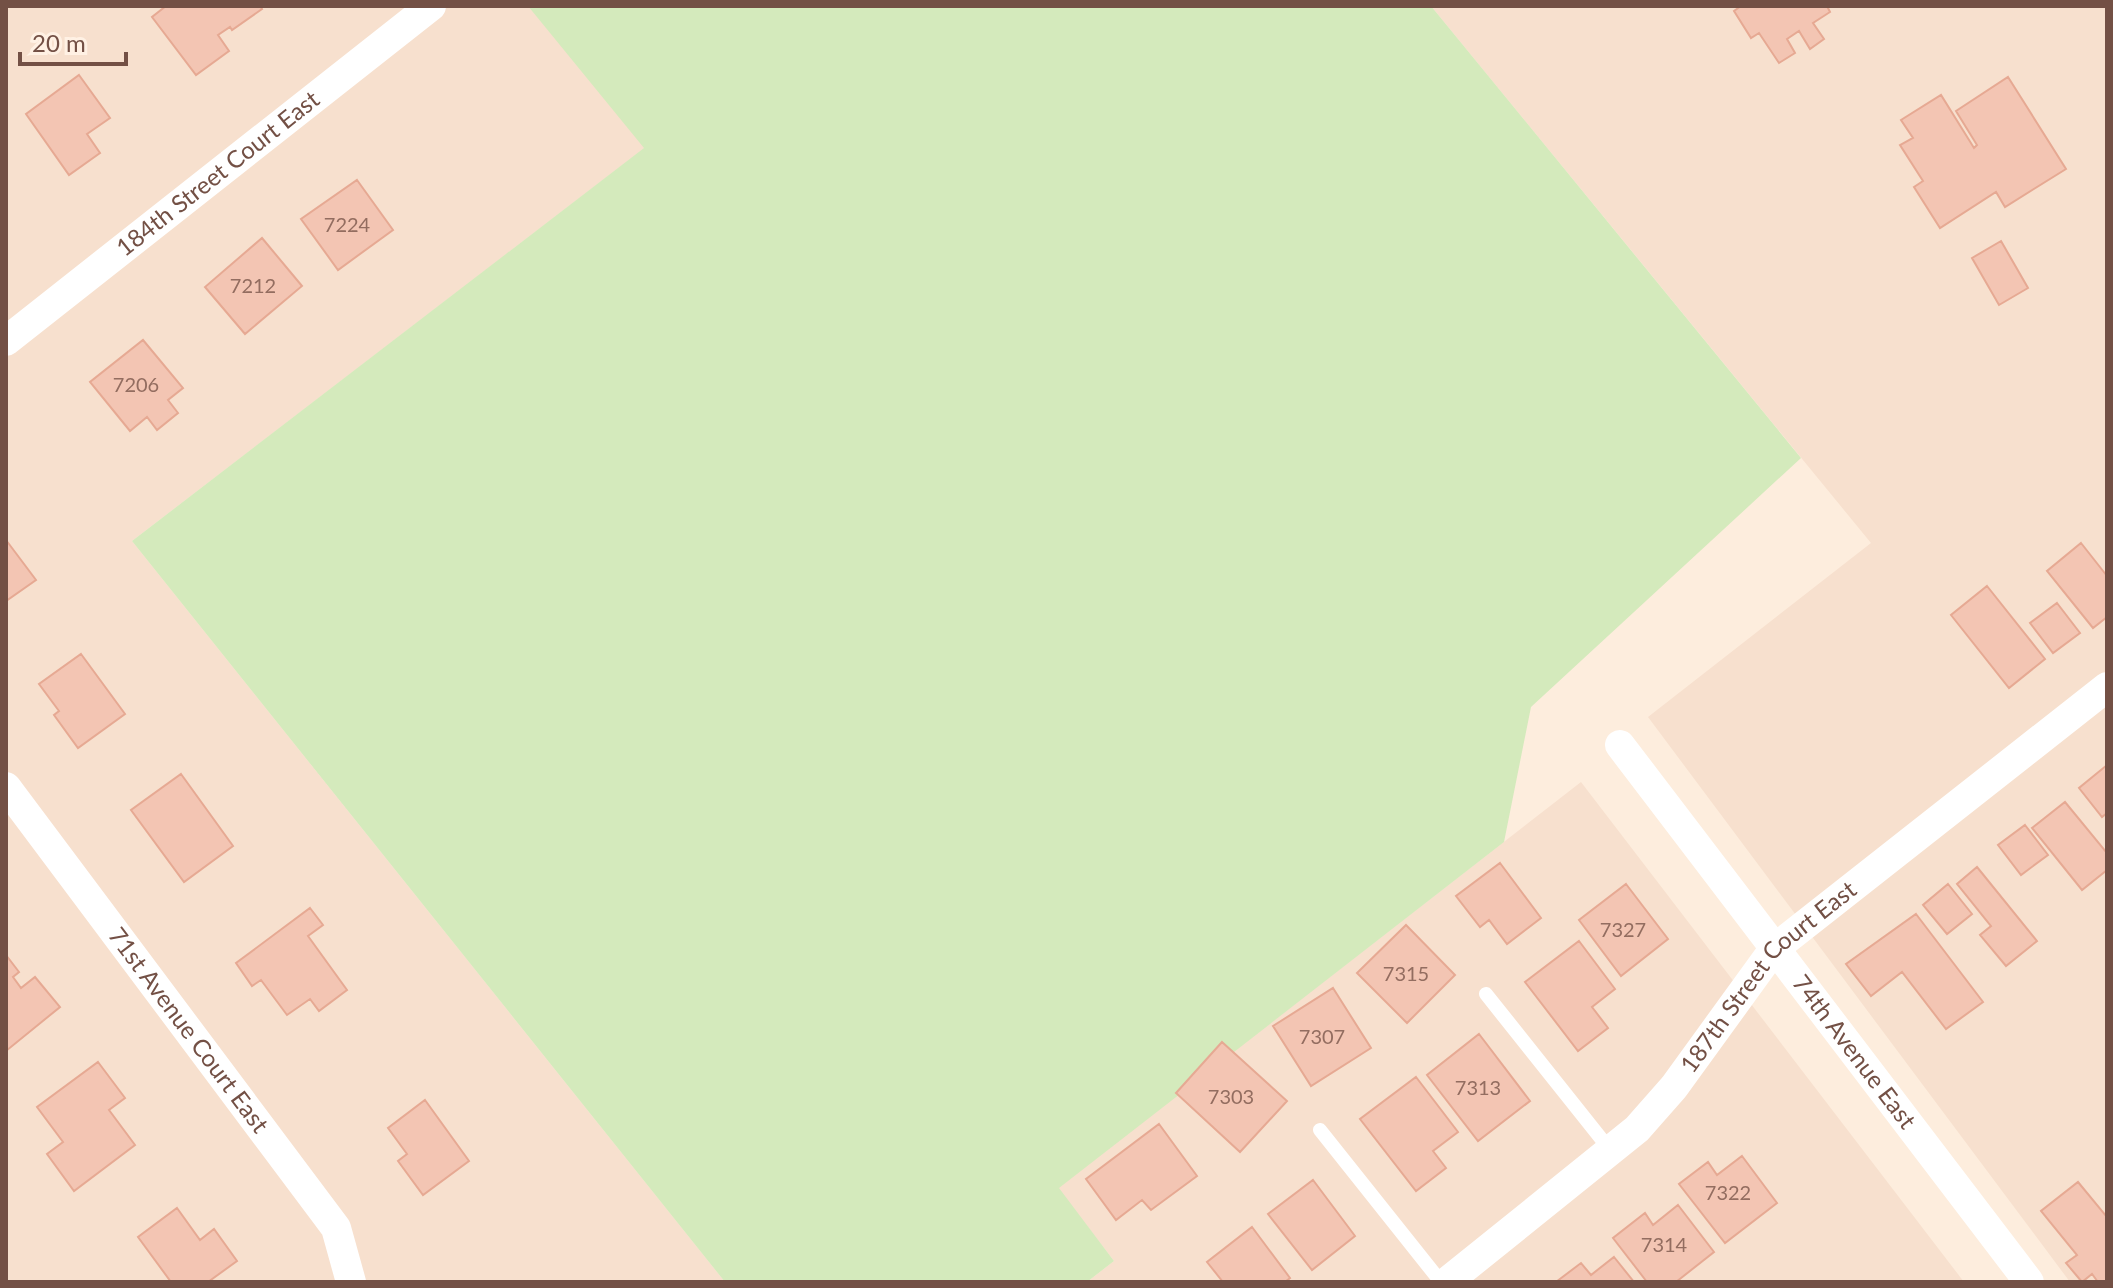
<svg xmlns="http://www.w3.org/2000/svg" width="2113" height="1288" font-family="Lato,sans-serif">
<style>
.residential{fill:#f7e0ce}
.green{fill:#d4eabc}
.building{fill:#f3c5b3;stroke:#e6a993;stroke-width:2}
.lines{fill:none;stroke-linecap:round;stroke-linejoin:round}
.service{stroke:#fff;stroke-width:14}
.minor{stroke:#fff;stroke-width:30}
.labels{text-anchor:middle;stroke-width:6;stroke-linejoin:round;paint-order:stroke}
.number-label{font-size:20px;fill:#936d60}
.street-label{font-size:24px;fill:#735045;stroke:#fff1e4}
</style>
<rect width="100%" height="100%" fill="#fdeddd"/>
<path class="residential" d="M6,6H830L132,541L725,1282H6Z
M1431,6H2107V1282H2070L1648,717L1871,543Z
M1581,782L1964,1282H1087L1114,1261L1058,1188Z"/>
<path class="green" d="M528,6H1431L1801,458L1531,707L1504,842L1059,1188L1114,1261L1087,1282H725L132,541L644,148Z"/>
<path class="building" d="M166,6H260L262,9L232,30L230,27L218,35L229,51L196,75L152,17Z
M1741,6H1827L1830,12L1813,23L1824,39L1810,49L1799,31L1787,39L1795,53L1779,63L1759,33L1751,38L1734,11Z
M79,75L110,118L87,134L100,153L69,175L26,114Z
M2008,77L2066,169L2005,207L1996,192L1940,228L1914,187L1923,181L1900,145L1913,138L1901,120L1941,95L1974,148L1977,145L1956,111Z
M357,180L393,230L338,270L301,219Z
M262,238L302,286L245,334L205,287Z
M2001,241L2028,288L1999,305L1972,258Z
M143,340L183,388L168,400L178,413L157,430L147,417L130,431L90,382Z
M6,540L36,580L6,601Z
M2081,543L2107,576V617L2093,628L2047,571Z
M1987,586L2045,659L2009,688L1951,615Z
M2057,603L2080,633L2053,653L2030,623Z
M81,654L125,714L78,748L54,715L59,711L39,684Z
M2107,765V813L2102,817L2079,788Z
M181,774L233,846L184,882L131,810Z
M2065,802L2107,853V870L2082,890L2032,828Z
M2025,825L2048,855L2021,875L1998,845Z
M1500,863L1541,918L1507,944L1489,920L1480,927L1456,896Z
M1977,867L2037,941L2006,966L1980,935L1991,926L1957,884Z
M1626,884L1668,939L1621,976L1579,920Z
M1948,884L1972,914L1947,934L1923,905Z
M310,908L323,925L308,936L347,990L319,1011L310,999L287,1015L261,980L252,986L236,963Z
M1916,914L1983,1002L1946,1029L1902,972L1871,996L1846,964Z
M1406,925L1455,975L1407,1023L1357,973Z
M1579,941L1615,989L1592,1007L1608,1028L1578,1051L1525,982Z
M6,955L19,972L13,977L21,988L35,977L60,1007L6,1051Z
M1333,988L1371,1048L1311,1086L1273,1026Z
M1479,1034L1530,1101L1478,1141L1427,1075Z
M1222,1042L1287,1101L1240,1152L1176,1093Z
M98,1062L125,1098L109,1110L135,1145L74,1191L47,1154L63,1142L37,1107Z
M1416,1077L1458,1132L1433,1151L1446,1168L1416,1191L1360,1119Z
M425,1100L469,1161L423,1195L398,1161L407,1154L388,1128Z
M1159,1124L1197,1176L1151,1210L1142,1200L1116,1220L1086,1179Z
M1742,1156L1777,1203L1725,1243L1679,1184L1708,1162L1717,1175Z
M1313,1180L1355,1236L1312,1270L1268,1214Z
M2078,1182L2107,1217V1282H2098L2092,1274L2082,1282L2066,1263L2077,1255L2041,1211Z
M1678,1205L1714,1252L1676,1282H1647L1613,1238L1645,1213L1653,1225Z
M177,1208L200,1240L214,1229L237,1261L208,1282H171L138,1237Z
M1252,1227L1290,1278L1285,1282H1223L1207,1262Z
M1614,1257L1634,1282H1556L1581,1263L1591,1275Z"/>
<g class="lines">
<path class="service" d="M1486,994L1611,1151
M1320,1130L1441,1282"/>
<g class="minor">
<path id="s1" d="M6,341L431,6"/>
<path id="s2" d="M1620,745L2029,1282"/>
<path id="s3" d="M6,787L336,1228L351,1282"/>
<path id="s4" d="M1447,1282L1637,1129L1674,1087L1774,949L2107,687"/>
</g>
</g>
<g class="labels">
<g class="number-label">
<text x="347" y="232">7224</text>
<text x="253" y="293">7212</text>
<text x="136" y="392">7206</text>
<text x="1623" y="937">7327</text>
<text x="1406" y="981">7315</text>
<text x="1322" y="1044">7307</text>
<text x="1478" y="1095">7313</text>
<text x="1231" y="1104">7303</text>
<text x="1728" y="1200">7322</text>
<text x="1664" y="1252">7314</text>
</g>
<g class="street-label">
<text dy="8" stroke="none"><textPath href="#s1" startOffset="270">184th Street Court East</textPath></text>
<text dy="8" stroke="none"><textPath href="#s4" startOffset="446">187th Street Court East</textPath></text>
<text dy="8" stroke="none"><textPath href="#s3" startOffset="304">71st Avenue Court East</textPath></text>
<text dy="8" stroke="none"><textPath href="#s2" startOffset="386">74th Avenue East</textPath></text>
</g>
</g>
<rect width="2113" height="1288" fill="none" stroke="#735045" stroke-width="16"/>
<path d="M20 52v12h106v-12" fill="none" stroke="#735045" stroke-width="4"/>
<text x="32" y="52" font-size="24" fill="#735045" stroke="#fff1e4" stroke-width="6" paint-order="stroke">20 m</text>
</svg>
